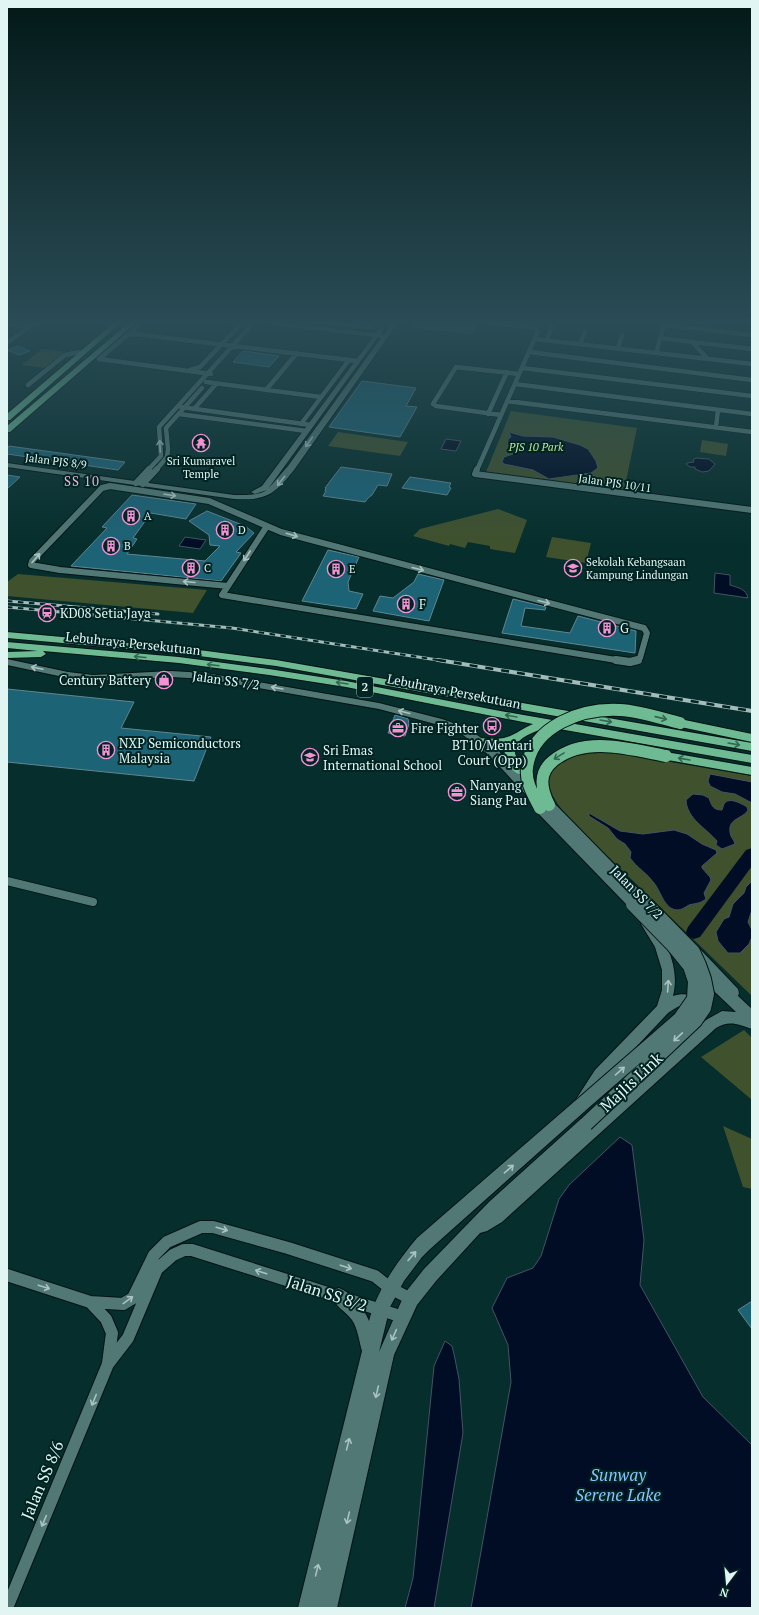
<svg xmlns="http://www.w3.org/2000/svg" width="759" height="1615" font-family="'PT Serif',serif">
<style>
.green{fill:#3f512d}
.water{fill:#000d25;stroke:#445363}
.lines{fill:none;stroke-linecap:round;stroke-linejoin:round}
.river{fill:#000d25;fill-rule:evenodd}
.building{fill:#1d6376;stroke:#628590}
.street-far3-casing{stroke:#001413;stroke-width:5.5}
.street-far2-casing{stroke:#001413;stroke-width:8}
.street-far1-casing{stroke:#001413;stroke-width:10}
.street-casing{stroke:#001413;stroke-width:14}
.secondary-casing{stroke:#001413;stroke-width:2}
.highway-casing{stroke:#001413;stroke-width:2}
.street-far3{stroke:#527875;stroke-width:4.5}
.street-far2{stroke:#527875;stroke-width:6}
.street-far1{stroke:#527875;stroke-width:8}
.street{stroke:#527875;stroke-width:12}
.secondary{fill:#527875;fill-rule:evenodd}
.highway{fill:#6eba92;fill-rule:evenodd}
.rail-far1-casing{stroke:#a3bcba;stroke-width:3}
.rail-casing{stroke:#a3bcba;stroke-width:4}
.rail-far1{stroke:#002422;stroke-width:2;stroke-dasharray:5.5;stroke-linecap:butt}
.rail{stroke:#002422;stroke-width:2.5;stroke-dasharray:8;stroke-linecap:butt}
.secondary-bridge-far1-casing{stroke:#001413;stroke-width:12;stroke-linecap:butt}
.secondary-bridge-casing{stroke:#001413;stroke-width:16;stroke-linecap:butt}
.highway-bridge-casing{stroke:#001413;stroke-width:14;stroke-linecap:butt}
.secondary-bridge-far1{stroke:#527875;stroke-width:10}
.secondary-bridge{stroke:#527875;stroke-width:14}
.highway-bridge{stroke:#6eba92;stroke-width:12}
.oneway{stroke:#a8c3c1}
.oneway2{stroke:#316854}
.labels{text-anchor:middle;stroke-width:4;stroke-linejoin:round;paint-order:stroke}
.far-park-label{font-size:11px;font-style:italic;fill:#bee39a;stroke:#002422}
.far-street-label{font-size:11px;fill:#e1f5f3;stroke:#002422}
.far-poi-label{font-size:11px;fill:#e1f5f3;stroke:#002422;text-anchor:start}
.shield{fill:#002422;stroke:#9eb6b4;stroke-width:1}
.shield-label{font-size:12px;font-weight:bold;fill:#e1f5f3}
.far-quarter-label{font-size:13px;letter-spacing:1px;fill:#f3addb;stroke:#002422}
.poi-label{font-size:13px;fill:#e1f5f3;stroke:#002422;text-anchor:start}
.street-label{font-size:13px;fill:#e1f5f3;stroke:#002422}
.near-street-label{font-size:16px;fill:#e1f5f3;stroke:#002422}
.near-water-label{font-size:17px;font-style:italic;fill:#8ac3fe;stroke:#002422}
</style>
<rect width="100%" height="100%" fill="#062e2c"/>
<path class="green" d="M42,349L67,352L47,368L22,365Z
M511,411L637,428L624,491L486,472Z
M338,432L408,442L400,456L328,446Z
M702,440L728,444L726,456L700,452Z
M498,509L527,520L515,553L490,549V546L468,542L465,548L450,544L449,546L413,536L420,529Z
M552,537L591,543L586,563L546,557Z
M18,574L207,590L193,613L7,596V582Z
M583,752L618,753L752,776V996L569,819C559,806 550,795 547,779L557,762Z
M744,1030L752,1038V1100L701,1057Z
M723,1126L752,1139V1189L743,1187Z"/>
<path class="water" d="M509,432L523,436L553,437L580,445L588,449L596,461L598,468L591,473L549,479L533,470L504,464L502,462L504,457L513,454L515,450L508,443V439L511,437Z
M446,439L461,441L456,451L441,449Z
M696,458L709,459L715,464L709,471L702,472L695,469V467H690L686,464L687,463L694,462L693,460Z
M185,537L206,540L200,549L179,546Z
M715,573L730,575V585C739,588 746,589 748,598L714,593Z
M710,774L752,782V803L735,794L722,792L710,786L708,781Z
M693,794L703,795L709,798C712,806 713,810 722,810C723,808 723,806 724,804C729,796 742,804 747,807L748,810C743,819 728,818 730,832C730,837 734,839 735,844L722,849L716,845L717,841C706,828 687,819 686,800Z
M589,813L620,831L643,834L674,830L687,834L702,844L716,850L717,853L702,866V868L710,877L711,880L704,893L706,899C699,904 697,903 689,905C685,907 682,910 678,910C664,910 661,891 654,883C647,873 637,868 630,858L631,852L625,844L617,839L608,828L589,816Z
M752,881V910L748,922L752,930V937L749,944L740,953H728L718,941L716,932L724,919L729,917L733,904L744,893L746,887Z
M620,1137L632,1145L644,1240L640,1285L703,1397L752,1445V1608H471L511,1382L508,1345L492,1308L507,1278L533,1268L541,1256L559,1199L569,1185Z
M445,1341L452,1346L454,1354L459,1379L463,1433L434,1608H405L413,1578L434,1366Z"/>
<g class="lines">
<path class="river" d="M752,848V866L700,937L694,939L688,937L686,932L688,927L746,850Z"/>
</g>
<path class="building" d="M415,320H453L465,321L468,324L476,325L471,333L415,327Z
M18,346L30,351L19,355L7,350Z
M243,351L279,356L269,367L233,362Z
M362,381L416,388L406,406L417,407L400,437L329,427Z
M9,446L125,462L118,470L7,454V449Z
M341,467L392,474L387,486L378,485L372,495L368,498L365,502L323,496L326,491H325L326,488H325Z
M7,475L20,477L7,489Z
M410,477L451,483L449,487L451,488L447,495L402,488Z
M132,495L196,504L186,519L151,513L133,538L137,539L127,554L205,561L220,546L210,545L209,535L189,521L207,511L245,526L254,533L236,552L241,553L221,581L71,566L107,528L102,527Z
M328,550L359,557L348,582L349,591L363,594L356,609L302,601Z
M418,574L444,580L429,621L373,611L380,596L393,598L414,582Z
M513,599L546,607L545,610L525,608L521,626L570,633L578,616L636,631L635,653L502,633Z
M7,689L134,702L121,728L211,737L194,781L7,762Z
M395,715L408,719L409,724L405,736L388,733Z
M752,1301V1329L738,1310Z"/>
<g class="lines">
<defs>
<path id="street-far3" d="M304,320L367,327L371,326L377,320
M469,320L529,327L535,328L538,331L477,470
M738,320L752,321
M7,324L30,326
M664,325L752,335
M127,335L135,334L358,361
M660,338L752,349
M535,339L752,364
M547,340L552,327
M692,342L708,359
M7,343L39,320
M580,344L585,331
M618,348L622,335
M529,352L752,380
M656,353L665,321
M99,359L211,374
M99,359L145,320
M522,368L752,396
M190,370L200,367L238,327L234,323L205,320
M206,382L321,397
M515,384L752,414
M28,385L65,355L79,352
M266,390L297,353
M507,401L752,432
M181,407L311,425
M194,409L216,384
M179,414L306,431
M488,414L507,372
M501,415L436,406L433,404L456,367L519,374
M301,424L349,360
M716,427L718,410
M148,470L161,456L159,427L256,320
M156,470L167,457L168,449L166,428L202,388"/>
<path id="street-far2" d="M477,469L475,474L752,510
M136,483L149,469
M143,484L157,469
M228,586L222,595L622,661
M228,586L60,570L31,565L32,561L102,488L110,486L209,501L281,532L644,628L647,633L640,658L637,661
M228,586L267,526"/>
<path id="street-far1" d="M616,660L630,662L638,660
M7,881L93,902"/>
<path id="street" d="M7,1275L90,1302L106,1319L112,1333L108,1363
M90,1302L123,1304L133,1298L154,1255L167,1242L201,1227H213L288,1248L375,1276L390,1288L411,1299
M7,1608L108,1364L128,1338L157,1269L173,1255L184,1250H192L403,1317"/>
<path id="secondary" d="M242,320H258L375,333L382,326L385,328L381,334L384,335L394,320H400L294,470C275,494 266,501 234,499L7,467V463L234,495C246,495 257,496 267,490L255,494L251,492L262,486L373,337L245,322ZM378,337L381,338L288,466L268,489Z
M7,659L68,672L93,675L171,671L206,673L379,703L442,719L467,728L497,749L538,795L537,798H529L489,755L459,732L439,725L379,709L206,679L171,677L93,681L68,678L7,665Z
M647,919L651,920C667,943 680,968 673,996C684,992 698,994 704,1006L702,1010L697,1012C680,1006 685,1001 668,1013L605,1080L585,1111L429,1250L422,1257L404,1281L390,1307L379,1352L405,1293L424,1269L489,1202L581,1119L586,1117L591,1119L592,1122L706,1020L722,1011L736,1012L696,974L695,970L696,966L699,965L689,952L691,948L695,947L699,948L738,989L739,993L738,996L752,1009V1029C738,1024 729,1020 716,1028L502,1222L487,1231L480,1233L436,1281L417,1305L394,1355L337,1608H298L362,1351C359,1341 358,1329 352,1320C345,1311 335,1306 331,1296L333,1290L339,1288C353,1294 363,1307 369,1321C377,1290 397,1262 417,1238L575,1101L595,1070L657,1006L662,990V970L655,947L641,924L643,920Z"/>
<path id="highway" d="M117,320H124L10,420H7V414Z
M132,320H139L10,432H7V426Z
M7,632L184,648L276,660L752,743V751L276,666L184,654L7,638Z
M7,642L179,657L269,669L346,681L495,710L752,755V763L548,727C535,732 507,739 517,758C519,763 524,766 527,771L525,774C512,778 502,757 505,746L488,747L475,745L473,742L475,739C484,737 494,740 504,738C514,736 523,728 533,724L346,687L269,675L179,663L43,651L46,654L41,657L7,658V652L38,651L7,648Z
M680,719L752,734V742L676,726L674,723L676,720Z
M666,752L752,767V775L662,759L660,756L662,753Z"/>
</defs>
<use href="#street-far3" class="street-far3-casing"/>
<use href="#street-far2" class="street-far2-casing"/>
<use href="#street-far1" class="street-far1-casing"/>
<use href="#street" class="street-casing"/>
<use href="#secondary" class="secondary-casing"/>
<use href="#highway" class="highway-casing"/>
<use href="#street-far3" class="street-far3"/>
<use href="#street-far2" class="street-far2"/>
<use href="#street-far1" class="street-far1"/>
<use href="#street" class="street"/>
<use href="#secondary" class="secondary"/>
<use href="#highway" class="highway"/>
<defs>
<path id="rail-far1" d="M7,601L158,614
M7,607L232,628L444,661"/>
<path id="rail" d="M438,660L752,711"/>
</defs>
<use href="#rail-far1" class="rail-far1-casing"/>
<use href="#rail" class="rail-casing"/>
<use href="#rail-far1" class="rail-far1"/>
<use href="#rail" class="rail"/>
<defs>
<path id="secondary-bridge-far1" d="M549,805L647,905
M540,808L634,905"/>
<path id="secondary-bridge" d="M580,1106L680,1019L694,999L695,981L690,966L673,945L633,904
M586,1124L695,1021L704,1008L707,994L704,979L699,965L693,952L646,904"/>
<path id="highway-bridge" d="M549,805C541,789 538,773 553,761C584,735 630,749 666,756
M540,808C534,796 525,782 527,768C532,725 583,708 620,710C640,711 660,718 680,723"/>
</defs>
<use href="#secondary-bridge-far1" class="secondary-bridge-far1-casing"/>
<use href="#secondary-bridge" class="secondary-bridge-casing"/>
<use href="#highway-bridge" class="highway-bridge-casing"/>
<use href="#secondary-bridge-far1" class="secondary-bridge-far1"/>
<use href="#secondary-bridge" class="secondary-bridge"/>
<use href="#highway-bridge" class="highway-bridge"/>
</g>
<defs><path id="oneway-shaft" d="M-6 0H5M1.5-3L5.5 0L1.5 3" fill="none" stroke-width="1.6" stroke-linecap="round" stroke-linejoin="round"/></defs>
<g class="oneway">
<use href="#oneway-shaft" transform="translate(309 442) rotate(125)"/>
<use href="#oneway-shaft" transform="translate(160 446) rotate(-93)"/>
<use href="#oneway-shaft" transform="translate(281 481) rotate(128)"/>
<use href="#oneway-shaft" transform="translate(170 495) rotate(8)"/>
<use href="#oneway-shaft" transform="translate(292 535) rotate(16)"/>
<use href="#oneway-shaft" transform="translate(247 556) rotate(123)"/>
<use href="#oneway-shaft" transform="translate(36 558) rotate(-49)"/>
<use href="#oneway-shaft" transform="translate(418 569) rotate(15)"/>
<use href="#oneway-shaft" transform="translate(189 582) rotate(-175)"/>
<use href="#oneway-shaft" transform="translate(544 602) rotate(15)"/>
<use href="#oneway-shaft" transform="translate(37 668) rotate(-168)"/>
<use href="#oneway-shaft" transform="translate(277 688) rotate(-170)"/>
<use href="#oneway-shaft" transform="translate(404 712) rotate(-166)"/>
<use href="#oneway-shaft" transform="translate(668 986) rotate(-86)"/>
<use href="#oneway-shaft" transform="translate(678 1037) rotate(137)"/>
<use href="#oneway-shaft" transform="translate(620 1071) rotate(-41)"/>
<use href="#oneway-shaft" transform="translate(509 1169) rotate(-41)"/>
<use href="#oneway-shaft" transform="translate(222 1229) rotate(16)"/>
<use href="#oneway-shaft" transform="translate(412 1256) rotate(-49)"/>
<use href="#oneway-shaft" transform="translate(346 1267) rotate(18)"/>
<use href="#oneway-shaft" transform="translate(261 1272) rotate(-162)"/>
<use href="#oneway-shaft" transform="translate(44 1287) rotate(18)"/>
<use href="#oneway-shaft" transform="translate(128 1300) rotate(-36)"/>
<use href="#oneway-shaft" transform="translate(394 1335) rotate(114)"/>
<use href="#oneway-shaft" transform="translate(377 1392) rotate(103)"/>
<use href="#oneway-shaft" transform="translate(94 1400) rotate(112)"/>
<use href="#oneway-shaft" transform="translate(348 1444) rotate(-76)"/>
<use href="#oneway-shaft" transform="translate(348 1518) rotate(103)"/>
<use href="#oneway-shaft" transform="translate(44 1521) rotate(113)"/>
<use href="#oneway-shaft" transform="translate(317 1570) rotate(-76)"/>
</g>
<g class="oneway2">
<use href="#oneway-shaft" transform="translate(140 657) rotate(-175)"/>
<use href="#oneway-shaft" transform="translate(213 665) rotate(-173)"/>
<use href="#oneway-shaft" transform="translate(342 683) rotate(-171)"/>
<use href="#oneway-shaft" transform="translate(511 716) rotate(-170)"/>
<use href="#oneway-shaft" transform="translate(661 718) rotate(13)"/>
<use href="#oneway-shaft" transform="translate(606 721) rotate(10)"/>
<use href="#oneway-shaft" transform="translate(734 744) rotate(10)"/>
<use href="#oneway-shaft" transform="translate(559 756) rotate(148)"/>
<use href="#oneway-shaft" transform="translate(684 759) rotate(-170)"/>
</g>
<linearGradient id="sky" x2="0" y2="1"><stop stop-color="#031918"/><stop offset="0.59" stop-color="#2a4c56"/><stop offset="1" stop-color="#2a4c56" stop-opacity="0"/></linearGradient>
<rect width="759" height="546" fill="url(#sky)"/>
<defs>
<symbol id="temple-ring" viewBox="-11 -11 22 22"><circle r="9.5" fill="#002422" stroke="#f491d4" stroke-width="1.5"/><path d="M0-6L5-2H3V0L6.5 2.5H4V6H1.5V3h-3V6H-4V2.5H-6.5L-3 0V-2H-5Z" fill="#f491d4"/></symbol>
<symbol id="building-ring" viewBox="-11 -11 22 22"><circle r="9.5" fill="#002422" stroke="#f491d4" stroke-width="1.5"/><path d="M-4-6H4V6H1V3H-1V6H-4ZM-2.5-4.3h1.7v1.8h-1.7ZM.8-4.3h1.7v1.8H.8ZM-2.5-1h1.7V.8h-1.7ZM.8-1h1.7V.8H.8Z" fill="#f491d4"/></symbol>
<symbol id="school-ring" viewBox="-11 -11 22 22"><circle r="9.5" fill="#002422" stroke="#f491d4" stroke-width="1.5"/><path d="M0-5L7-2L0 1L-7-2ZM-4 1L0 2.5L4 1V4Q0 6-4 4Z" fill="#f491d4"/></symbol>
<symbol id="station-ring" viewBox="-11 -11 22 22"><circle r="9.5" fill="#002422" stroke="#f491d4" stroke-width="1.5"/><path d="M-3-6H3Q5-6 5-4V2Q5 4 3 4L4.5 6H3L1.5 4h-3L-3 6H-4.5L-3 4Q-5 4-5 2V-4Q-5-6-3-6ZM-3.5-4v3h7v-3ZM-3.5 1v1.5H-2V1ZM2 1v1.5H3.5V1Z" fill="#f491d4"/></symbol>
<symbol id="shop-ring" viewBox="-11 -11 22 22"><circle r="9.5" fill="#002422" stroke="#f491d4" stroke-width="1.5"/><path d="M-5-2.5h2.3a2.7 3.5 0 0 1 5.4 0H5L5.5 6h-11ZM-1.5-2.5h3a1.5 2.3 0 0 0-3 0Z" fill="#f491d4"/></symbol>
<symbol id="bus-ring" viewBox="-11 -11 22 22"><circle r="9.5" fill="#002422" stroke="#f491d4" stroke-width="1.5"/><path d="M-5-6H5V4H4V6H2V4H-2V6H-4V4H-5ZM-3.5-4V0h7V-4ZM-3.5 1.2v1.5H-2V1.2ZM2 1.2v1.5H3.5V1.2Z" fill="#f491d4"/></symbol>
<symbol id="office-ring" viewBox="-11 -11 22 22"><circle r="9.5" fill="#002422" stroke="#f491d4" stroke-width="1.5"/><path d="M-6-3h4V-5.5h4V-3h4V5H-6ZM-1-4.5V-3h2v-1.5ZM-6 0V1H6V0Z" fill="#f491d4"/></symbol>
</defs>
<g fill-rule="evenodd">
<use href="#temple-ring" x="191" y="433" width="20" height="20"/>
<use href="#building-ring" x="121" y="506" width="20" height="20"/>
<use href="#building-ring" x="215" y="520" width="20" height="20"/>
<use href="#building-ring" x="101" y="536" width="20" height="20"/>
<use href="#building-ring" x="181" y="558" width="20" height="20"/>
<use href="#school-ring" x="563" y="558" width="20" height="20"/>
<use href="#building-ring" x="326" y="559" width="20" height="20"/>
<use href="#building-ring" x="396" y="594" width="20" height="20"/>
<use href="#station-ring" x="37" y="603" width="20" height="20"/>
<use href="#building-ring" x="597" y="618" width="20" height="20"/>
<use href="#shop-ring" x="154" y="670" width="20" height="20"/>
<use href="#bus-ring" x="482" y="716" width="20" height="20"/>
<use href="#office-ring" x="388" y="718" width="20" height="20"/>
<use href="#building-ring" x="96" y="740" width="20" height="20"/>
<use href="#school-ring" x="300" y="747" width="20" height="20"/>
<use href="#office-ring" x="447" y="782" width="20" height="20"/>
</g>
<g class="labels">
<g class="far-park-label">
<text x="536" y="451">PJS 10 Park</text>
</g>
<g class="far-street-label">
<text transform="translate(56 461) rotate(7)" y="4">Jalan PJS 8/9</text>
<text transform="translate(615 483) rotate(8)" y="4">Jalan PJS 10/11</text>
</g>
<g class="far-poi-label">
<text x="201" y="465" text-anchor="middle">Sri Kumaravel<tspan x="201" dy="13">Temple</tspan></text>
<text x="144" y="520">A</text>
<text x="238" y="534">D</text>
<text x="124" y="550">B</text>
<text x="586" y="566">Sekolah Kebangsaan<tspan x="586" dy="13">Kampung Lindungan</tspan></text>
<text x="204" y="572">C</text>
<text x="349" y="573">E</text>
</g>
<rect class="shield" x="357" y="677" width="16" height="20" rx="3"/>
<g class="shield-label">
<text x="365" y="691">2</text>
</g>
<g class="far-quarter-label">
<text x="82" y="486">SS 10</text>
</g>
<g class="poi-label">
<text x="419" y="609">F</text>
<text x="60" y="618">KD08 Setia Jaya</text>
<text x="620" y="633">G</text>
<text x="151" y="685" text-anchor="end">Century Battery</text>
<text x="411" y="733">Fire Fighter</text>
<text x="119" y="748">NXP Semiconductors<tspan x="119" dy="15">Malaysia</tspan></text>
<text x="492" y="750" text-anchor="middle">BT10/Mentari<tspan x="492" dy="15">Court (Opp)</tspan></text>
<text x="323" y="755">Sri Emas<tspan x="323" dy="15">International School</tspan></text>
<text x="470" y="790">Nanyang<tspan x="470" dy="15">Siang Pau</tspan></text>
</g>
<g class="street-label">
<text transform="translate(133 643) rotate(6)" y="5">Lebuhraya Persekutuan</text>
<text transform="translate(226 680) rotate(8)" y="5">Jalan SS 7/2</text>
<text transform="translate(454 691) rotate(11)" y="5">Lebuhraya Persekutuan</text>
<text transform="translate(637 892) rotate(46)" y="5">Jalan SS 7/2</text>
</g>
<g class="near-street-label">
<text transform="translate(631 1082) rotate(-43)" y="6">Majlis Link</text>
<text transform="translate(327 1293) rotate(18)" y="6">Jalan SS 8/2</text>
<text transform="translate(42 1480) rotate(-67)" y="6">Jalan SS 8/6</text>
</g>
<g class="near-water-label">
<text x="618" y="1481">Sunway<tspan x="618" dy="20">Serene Lake</tspan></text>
</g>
</g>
<rect width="759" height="1615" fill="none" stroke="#e1f5f3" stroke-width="16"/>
<g transform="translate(727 1583) rotate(196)" stroke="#002422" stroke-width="3" paint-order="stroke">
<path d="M0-3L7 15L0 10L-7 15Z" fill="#e1f5f3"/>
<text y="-6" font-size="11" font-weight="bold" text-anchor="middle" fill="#e1f5f3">N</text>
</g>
</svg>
